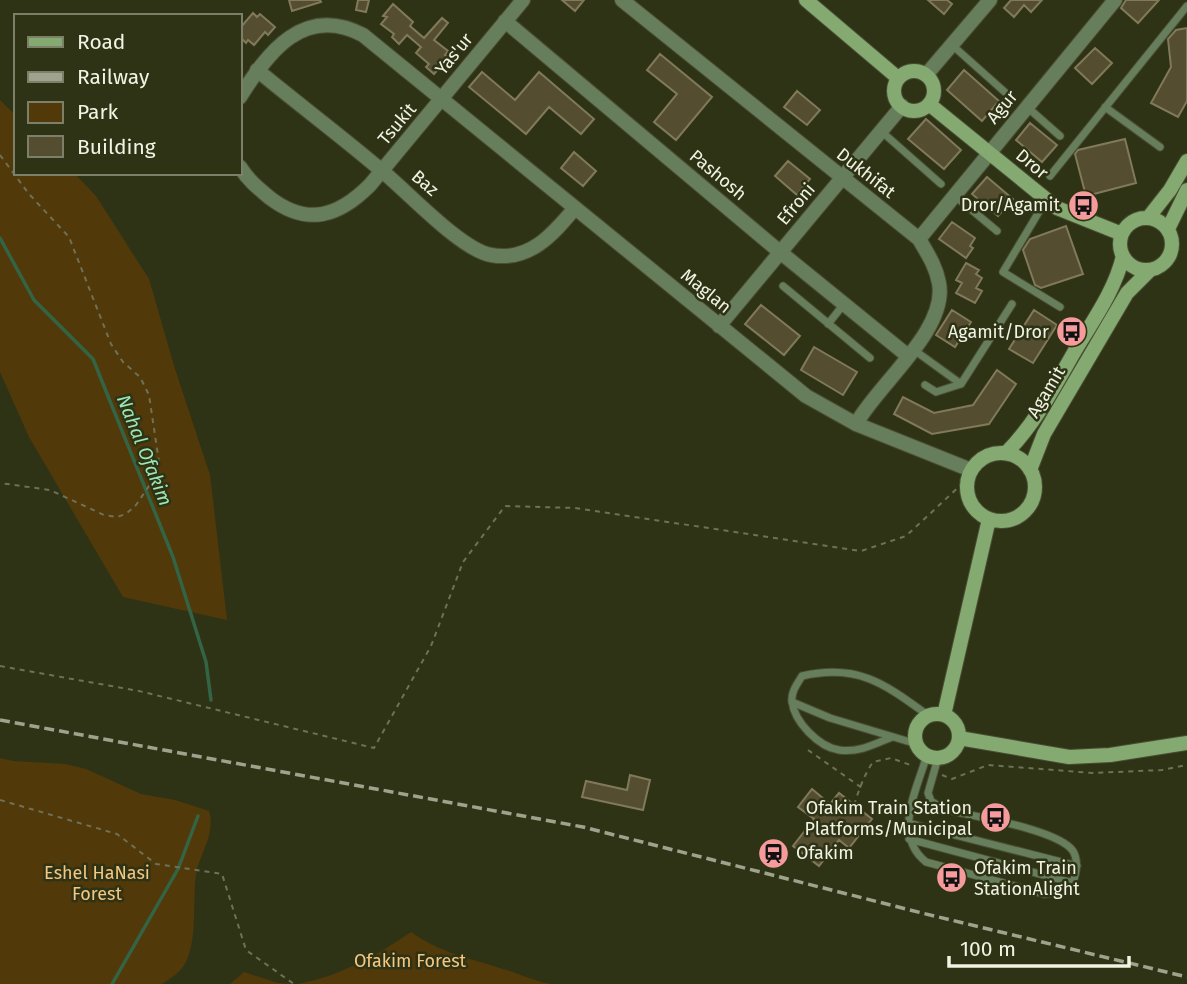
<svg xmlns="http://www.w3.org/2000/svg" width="1187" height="984" font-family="'Fira Sans',sans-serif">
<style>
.green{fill:#52390a}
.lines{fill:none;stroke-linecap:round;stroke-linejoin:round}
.stream{stroke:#326445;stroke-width:3.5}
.building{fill:#544d2f;stroke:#80795a;stroke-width:2}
.lane-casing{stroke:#4a4e33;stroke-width:9}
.street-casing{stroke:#4a4e33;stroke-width:16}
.secondary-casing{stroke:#4a4e33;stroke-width:16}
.path{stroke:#6d7158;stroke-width:2;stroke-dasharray:5 5;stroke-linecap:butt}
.lane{stroke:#667e5b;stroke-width:7}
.street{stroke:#667e5b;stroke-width:14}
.secondary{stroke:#84aa71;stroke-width:14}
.rail{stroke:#9fa38d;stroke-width:3.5;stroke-dasharray:10 5;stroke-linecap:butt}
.labels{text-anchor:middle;stroke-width:5;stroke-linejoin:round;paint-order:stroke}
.street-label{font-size:18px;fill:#f1f4e3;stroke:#2f3316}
.poi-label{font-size:18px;fill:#f1f4e3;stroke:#2f3316;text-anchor:end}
.park-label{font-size:18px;fill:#f5c780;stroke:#2f3316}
.water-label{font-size:19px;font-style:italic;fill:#9be8b6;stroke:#2f3316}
</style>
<rect width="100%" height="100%" fill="#2f3316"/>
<path class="green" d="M0,100L16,116V173H74L96,196L149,279L175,369L210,475L227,620L123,597L29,437L0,372Z
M0,758L13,761L65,764L86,769L141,794L175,800L209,811C216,833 200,853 196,874C192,902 198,936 186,962C181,972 171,978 162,984H0Z
M411,932C438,952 472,959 503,969C520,974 534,981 551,984H298C340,976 376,956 411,932Z
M244,972L278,983L294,984H230Z"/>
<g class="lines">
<path class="stream" d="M0,238L34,300L93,359L173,557L206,662L211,700
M112,984L178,869L198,816"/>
</g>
<path class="building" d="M289,0H320L321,2L292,11Z
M358,0H369L366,12L356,10Z
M562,0H584L575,11Z
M928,0H947L952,4L944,14Z
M1011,0H1042L1031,12L1024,5L1014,17L1004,8Z
M1126,0H1159L1138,23L1121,8Z
M393,4L413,22L410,26L424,38L442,18L448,23L434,40L448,51L445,55L448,58L434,74L426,67L429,64L416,53L421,47L407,35L399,44L392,37L394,34L381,24L387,17L383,16Z
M253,13L257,17L260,14L275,27L268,35L265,32L254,45L248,40L246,43L240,37V28Z
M1187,28V101L1178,117L1151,103L1171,67L1168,39L1176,30Z
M1095,48L1112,63L1092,84L1075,68Z
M660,54L712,97L676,140L654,122L677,94L647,70Z
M964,70L999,101L982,121L947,90Z
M482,72L515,100L539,72L594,119L581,134L549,107L526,134L469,87Z
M797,91L820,110L807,125L784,107Z
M926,119L961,150L944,169L908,139Z
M1030,123L1057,145L1042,162L1016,140Z
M1125,139L1136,183L1086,196L1075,154L1078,150Z
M574,152L596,171L583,186L561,168Z
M788,161L810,179L797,195L775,176Z
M987,177L1013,199L998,216L972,194Z
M952,222L975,238L970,246L973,248L966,258L939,239Z
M1066,226L1083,274L1041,288L1035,285L1023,250L1030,239Z
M966,263L979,270L976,274L982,278L976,288L982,291L975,303L956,293L962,283L956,280Z
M761,305L800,336L784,355L745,324Z
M952,310L971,322L955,347L936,335Z
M1034,310L1057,325L1033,363L1009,349Z
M814,347L857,372L843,395L801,370Z
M997,370L1016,384L989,424L932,434L894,414L903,397L934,413L973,405Z
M630,775L650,780L643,810L582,797L586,781L627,790Z
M812,789L830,804L839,793L872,819L849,848L839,840L819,866L793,846L814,819L798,807Z"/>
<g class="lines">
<defs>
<path id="lane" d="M952,45L1007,94
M1027,107L1060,136
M1105,107L1160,147
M881,131L941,184
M1050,176L1187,6
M955,196L997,231
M1046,200L1003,272L1060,307
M783,286L870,358
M828,324L844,304
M914,350L961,384
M925,385L936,392L961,384L1012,304
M792,702L830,718L917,744
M892,737C875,744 858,753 839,750C819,747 794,722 792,701C791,692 797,684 802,676C859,663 886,685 929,716
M927,755C917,789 892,835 926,862L1044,894L1061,892L1073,883C1076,873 1079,861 1073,851C1058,829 971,816 943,809L931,801L928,793L938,758
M908,823L1077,866
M909,839L1073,883"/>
<path id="street" d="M622,0L919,239C927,253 936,266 939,283C948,330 878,384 856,424
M505,21L780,252L908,356
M257,70C298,104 341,136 382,171C408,192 461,250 491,255C530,262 553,234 575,208
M926,75L990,0
M240,97C268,52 304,4 363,35L806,396L856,424L971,470
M240,167C248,180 258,188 270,198C308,227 339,216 370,185L523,0
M919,239L1115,0
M719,326L902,106"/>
<path id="secondary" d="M806,0L898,78
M894 91a20 20 0 1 1 40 0a20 20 0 1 1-40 0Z
M929,104L1057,208L1122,234
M1120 244a26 26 0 1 1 52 0a26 26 0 1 1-52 0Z
M1148,218L1170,190L1187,161
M1168,229L1187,190
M967 487a34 34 0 1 1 68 0a34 34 0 1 1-68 0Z
M1006,453C1036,423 1055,385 1076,349C1094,319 1115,290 1123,256
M1030,470L1044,434L1127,293L1150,270
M915 736a22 22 0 1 1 44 0a22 22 0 1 1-44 0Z
M944,715L989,519
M959,738L1069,757L1110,755L1187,743"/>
</defs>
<use href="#lane" class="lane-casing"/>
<use href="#street" class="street-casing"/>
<use href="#secondary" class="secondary-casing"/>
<path class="path" d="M0,155L29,194L69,237L111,344L123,362L140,377L149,395L159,462L153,480L136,505L126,514L117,517L104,515L50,490L0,483
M1125,220L1136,215
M0,666L139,691L374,748L431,646L463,562L505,506L575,508L861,551L906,536L963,483
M808,750L862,788
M942,775L952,779L988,765L1093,773L1162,770L1187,765
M0,800L117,834L156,864L222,874L246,950L294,984
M854,805C859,790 864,775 873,762L891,758L913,766"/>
<use href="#lane" class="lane"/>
<use href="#street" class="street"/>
<use href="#secondary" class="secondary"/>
<path class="rail" d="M0,720L583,827L922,913L1187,977"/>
</g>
<defs>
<symbol id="bus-disc" viewBox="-11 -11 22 22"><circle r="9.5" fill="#f59b9b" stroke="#2f3316"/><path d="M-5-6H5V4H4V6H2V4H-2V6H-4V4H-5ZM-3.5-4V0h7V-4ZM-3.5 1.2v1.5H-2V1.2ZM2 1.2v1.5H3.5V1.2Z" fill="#111"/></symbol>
<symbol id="station-disc" viewBox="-11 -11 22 22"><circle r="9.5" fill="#f59b9b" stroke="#2f3316"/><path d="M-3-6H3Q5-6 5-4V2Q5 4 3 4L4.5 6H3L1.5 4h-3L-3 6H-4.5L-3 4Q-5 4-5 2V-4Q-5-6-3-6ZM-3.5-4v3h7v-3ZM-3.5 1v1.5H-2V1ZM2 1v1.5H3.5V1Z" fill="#111"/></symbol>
</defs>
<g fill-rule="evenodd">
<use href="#bus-disc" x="1066" y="188" width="35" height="35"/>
<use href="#bus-disc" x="1054" y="314" width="35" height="35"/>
<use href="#bus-disc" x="978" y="800" width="35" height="35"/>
<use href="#station-disc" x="756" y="836" width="35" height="35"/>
<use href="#bus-disc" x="934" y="860" width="35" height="35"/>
</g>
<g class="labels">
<g class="street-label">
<text transform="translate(454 54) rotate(-51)" y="6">Yas'ur</text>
<text transform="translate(1002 107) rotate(-50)" y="6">Agur</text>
<text transform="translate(397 124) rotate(-50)" y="6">Tsukit</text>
<text transform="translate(1032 164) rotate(40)" y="6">Dror</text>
<text transform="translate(866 173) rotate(38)" y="6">Dukhifat</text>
<text transform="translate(718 175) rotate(40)" y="6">Pashosh</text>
<text transform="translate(425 183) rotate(41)" y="6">Baz</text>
<text transform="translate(796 204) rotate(-50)" y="6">Efroni</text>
<text transform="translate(706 291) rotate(39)" y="6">Maglan</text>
<text transform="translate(1046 392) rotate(-59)" y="6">Agamit</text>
</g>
<g class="poi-label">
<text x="1060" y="211">Dror/Agamit</text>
<text x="1049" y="338">Agamit/Dror</text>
<text x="972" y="814">Ofakim Train Station<tspan x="972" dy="21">Platforms/Municipal</tspan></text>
<text x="796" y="859" text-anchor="start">Ofakim</text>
<text x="974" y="874" text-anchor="start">Ofakim Train<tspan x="974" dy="21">StationAlight</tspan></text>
</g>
<g class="park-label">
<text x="97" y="879">Eshel HaNasi<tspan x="97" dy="21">Forest</tspan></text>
<text x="410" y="967">Ofakim Forest</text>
</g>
<g class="water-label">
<text transform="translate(145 450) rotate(68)" y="7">Nahal Ofakim</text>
</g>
</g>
<rect x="14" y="14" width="228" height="161" fill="#2f3316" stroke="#7d8068" stroke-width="2"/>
<rect x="28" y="37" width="35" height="10" fill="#84aa71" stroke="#7d8068" stroke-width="2"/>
<text x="77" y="49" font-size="21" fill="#f1f4e3">Road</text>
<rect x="28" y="72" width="35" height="10" fill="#9fa38d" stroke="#7d8068" stroke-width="2"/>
<text x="77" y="84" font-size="21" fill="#f1f4e3">Railway</text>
<rect x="28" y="102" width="35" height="21" fill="#52390a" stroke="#7d8068" stroke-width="2"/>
<text x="77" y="119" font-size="21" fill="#f1f4e3">Park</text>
<rect x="28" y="136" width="35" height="21" fill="#544d2f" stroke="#7d8068" stroke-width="2"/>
<text x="77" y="154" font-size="21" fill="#f1f4e3">Building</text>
<path d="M949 956v10h180v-10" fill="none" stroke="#f1f4e3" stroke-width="3.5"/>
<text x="960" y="956" font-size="21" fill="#f1f4e3" stroke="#2f3316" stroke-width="5" paint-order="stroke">100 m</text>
</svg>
